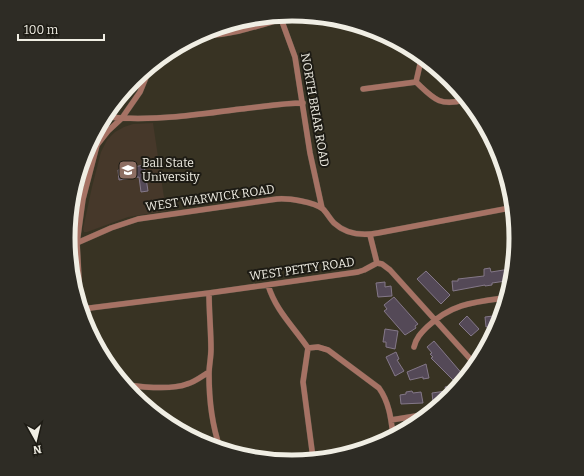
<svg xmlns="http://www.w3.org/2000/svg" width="584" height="476" font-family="Bitter,serif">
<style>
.education{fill:#46382a}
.building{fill:#544957;stroke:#847888}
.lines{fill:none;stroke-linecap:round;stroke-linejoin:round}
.minor-casing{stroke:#555142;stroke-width:6}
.minor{stroke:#a67264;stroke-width:5.5}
.labels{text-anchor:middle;stroke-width:4;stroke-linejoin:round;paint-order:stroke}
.street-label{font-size:12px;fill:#f0eee4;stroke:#1d1b14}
.poi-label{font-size:12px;fill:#f0eee4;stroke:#1d1b14;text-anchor:start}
.rim{fill:none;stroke:#f0eee4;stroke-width:5}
</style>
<rect width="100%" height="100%" fill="#383323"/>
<path class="education" d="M153,123L166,211L128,217L87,232H84L83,229L92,187L101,152L107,140L115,132L124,127L133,124Z"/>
<path class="building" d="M144,165L148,191L141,192L139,177L119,180L118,170Z
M490,268L491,272L510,269L508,279L506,280V281L492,283V285L485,286V285L453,291L452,281H458V279L484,276V269Z
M426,271L450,295L441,304L417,279Z
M385,282V287L391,286L392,296L378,297L376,283Z
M394,297L418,324L415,326L416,328L405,335L384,311L387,309L384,305Z
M501,315L499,324L494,331V326L486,327L485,317Z
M467,316L479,329L471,336L459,324Z
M385,329L398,331L395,349L386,347V342H383Z
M434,341L464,376L461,380L457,376L453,380L431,358L433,357L430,354L432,353L427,347Z
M396,352L399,359L397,360L404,371L395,376L386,357Z
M426,364L429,378L423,379V377L410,380L407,372Z
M451,386L453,393L450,397L445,400L433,402L432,393L446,391L445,387Z
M412,391L413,393L421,392L423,403L401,404L400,395L406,394V392Z"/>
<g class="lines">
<defs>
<path id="minor" d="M280,16L295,57L310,153L322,208
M201,35C228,36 255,27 281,19
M416,82L421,60
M363,89L416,82C433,98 439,107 464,100
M108,117L122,118L140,92L149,70
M97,145L108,131L122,118C162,120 202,114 241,109C262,107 282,103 303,103
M370,235L377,263
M70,246L111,228L138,219L277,199C289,198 314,202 323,209C327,213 330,219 334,223C347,235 362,236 378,233L510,208
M377,263L382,264L390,270L473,362
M268,285C276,311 293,326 308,348L303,382L313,458
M209,293C209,312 211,331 211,349C211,358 209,366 209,374C209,398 212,425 220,448
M80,297L77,243L83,199L97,145L96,135
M82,309L209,293L358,272L364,270L377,263
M414,347C416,338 421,333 427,327C451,304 473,302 504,298
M308,348L318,347L328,350L379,388C389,402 391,418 393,435
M126,385C142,387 172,390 187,384C195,382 202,376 209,372
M391,420L422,415"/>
</defs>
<use href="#minor" class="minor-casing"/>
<use href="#minor" class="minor"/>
</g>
<defs>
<symbol id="university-square" viewBox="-11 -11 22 22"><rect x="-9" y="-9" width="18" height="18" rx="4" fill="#8d6e63" stroke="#1d1b14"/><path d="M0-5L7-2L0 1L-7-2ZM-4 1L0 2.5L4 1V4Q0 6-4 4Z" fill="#fff"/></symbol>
</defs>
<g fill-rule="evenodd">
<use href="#university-square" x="117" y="159" width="22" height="22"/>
</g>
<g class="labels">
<g class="street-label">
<text transform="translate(315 110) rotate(80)" y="4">NORTH BRIAR ROAD</text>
<text transform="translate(210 198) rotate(-8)" y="4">WEST WARWICK ROAD</text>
<text transform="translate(302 269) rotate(-8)" y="4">WEST PETTY ROAD</text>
</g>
<g class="poi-label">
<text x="142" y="167">Ball State<tspan x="142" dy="14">University</tspan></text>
</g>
</g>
<path d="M0 0H584V476H0ZM75 238a217 217 0 1 1 434 0a217 217 0 1 1-434 0Z" fill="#2e2c25" fill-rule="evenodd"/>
<path class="rim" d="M75 238a217 217 0 1 1 434 0a217 217 0 1 1-434 0Z"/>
<g transform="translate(36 440) rotate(172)" stroke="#1d1b14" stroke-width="3" paint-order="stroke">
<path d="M0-3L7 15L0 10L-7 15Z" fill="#f0eee4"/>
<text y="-6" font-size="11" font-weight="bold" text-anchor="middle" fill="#f0eee4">N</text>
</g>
<path d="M18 34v6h86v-6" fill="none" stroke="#f0eee4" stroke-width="2"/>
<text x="24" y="34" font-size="12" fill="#f0eee4" stroke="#1d1b14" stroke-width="3" paint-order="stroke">100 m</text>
</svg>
